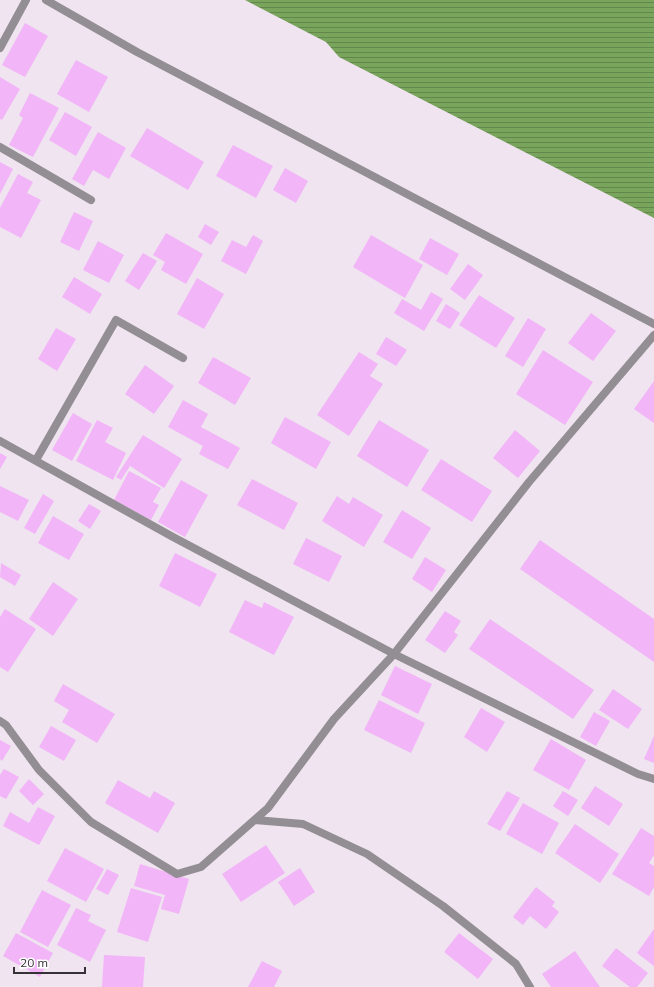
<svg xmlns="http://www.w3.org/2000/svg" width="654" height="987" font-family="Mulish,sans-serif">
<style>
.water{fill:url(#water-rules)}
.building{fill:#f2b5f7}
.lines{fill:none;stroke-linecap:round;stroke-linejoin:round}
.minor{stroke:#938e93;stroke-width:8}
.tertiary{stroke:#938e93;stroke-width:8}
</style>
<defs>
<pattern id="water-rules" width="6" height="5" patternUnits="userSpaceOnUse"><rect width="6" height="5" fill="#78a45b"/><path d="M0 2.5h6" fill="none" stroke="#63864c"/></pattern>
</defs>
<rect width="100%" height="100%" fill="#efe4f0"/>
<path class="water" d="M245,0H654V218L339,57L326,42Z"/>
<path class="building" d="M25,23L48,36L25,77L2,65Z
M76,60L108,77L89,112L57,94Z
M0,77L20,89L2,120L0,119Z
M30,93L59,108L33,157L9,145L23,118L19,115Z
M65,112L92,127L76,156L49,140Z
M147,128L204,162L188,190L130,156Z
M98,132L126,148L109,179L93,170L84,186L72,179Z
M233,145L273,166L256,198L216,176Z
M0,162L13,169L0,194Z
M285,168L308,181L296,203L273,190Z
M18,174L33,182L27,193L41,200L21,238L0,227V208Z
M74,212L93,221L79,251L60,242Z
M205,224L219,232L211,245L198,237Z
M166,233L203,254L186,284L161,270L165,262L153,255Z
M253,235L263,241L246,274L221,261L232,240L246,247Z
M371,235L423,265L405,298L353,267Z
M430,238L459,254L447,275L419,259Z
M98,241L124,255L109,283L83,270Z
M143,253L157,261L139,290L125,281Z
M468,264L483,275L465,300L450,289Z
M74,277L102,294L90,314L62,297Z
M197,278L224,294L204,329L177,314Z
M431,292L443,299L424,331L394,313L402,299L421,310Z
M479,295L515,318L496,348L459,325Z
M446,304L460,313L450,329L436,321Z
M591,313L616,331L593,361L568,343Z
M528,318L546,329L523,367L505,356Z
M56,328L76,339L57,371L38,359Z
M386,337L407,350L396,366L376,354Z
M543,350L593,382L565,425L516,394Z
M359,352L378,364L370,376L383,384L349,436L317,415Z
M213,357L251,378L235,405L198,383Z
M145,365L174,386L154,414L125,394Z
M654,381V423L634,409Z
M183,400L208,414L201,427L240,448L228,469L199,454L203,446L168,427Z
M73,413L92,424L72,461L52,450Z
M285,417L331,442L316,469L271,443Z
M97,420L113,428L105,442L126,453L113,480L76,461Z
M379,420L429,450L407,487L357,456Z
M515,430L540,451L518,478L493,458Z
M143,435L182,459L164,488L130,466L121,480L116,477Z
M0,453L7,457L0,469Z
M441,459L492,491L472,522L421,490Z
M129,471L161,488L153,502L159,505L151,520L114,500Z
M252,479L298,503L284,530L237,505Z
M181,480L208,495L185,537L158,522Z
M0,486L29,500L18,521L0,512Z
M43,494L54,501L35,534L24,528Z
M337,496L349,504L353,497L383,515L364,547L322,521Z
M89,504L101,511L90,529L78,521Z
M402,510L431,528L412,559L383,542Z
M53,516L84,534L69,560L38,543Z
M306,538L342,556L329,582L293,564Z
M540,540L654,619V662L520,569Z
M175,553L217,574L200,607L159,586Z
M425,557L446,570L432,592L412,579Z
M1,563L21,575L15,586L0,577Z
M53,582L78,599L53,636L29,619Z
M245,600L262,608L264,602L294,617L274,655L229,632Z
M5,609L36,629L8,672L0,667V617Z
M445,611L461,621L454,632L458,635L445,653L425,640Z
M490,619L594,690L573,719L469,649Z
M395,666L432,684L418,714L381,695Z
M63,684L115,714L97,743L62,722L69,710L54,701Z
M613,689L642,709L628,729L599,710Z
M379,700L425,723L411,753L364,730Z
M481,708L505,722L487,752L464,737Z
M594,712L610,721L596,746L580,737Z
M51,726L76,740L64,761L39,747Z
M654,736V763L644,759Z
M551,739L586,760L569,790L533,770Z
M0,740L11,746L2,761L0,759Z
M4,769L19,777L6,799L0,796V775Z
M29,779L44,794L33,805L19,791Z
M118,780L150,798L154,791L175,803L158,833L105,803Z
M595,786L623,804L609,826L581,808Z
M507,791L520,798L500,831L487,824Z
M563,791L578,800L568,816L553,806Z
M523,803L559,823L542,854L506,834Z
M38,807L55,816L39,845L3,826L10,812L29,823Z
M575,824L619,854L600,883L555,853Z
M641,828L654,836V855L649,863L654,866V887L649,896L612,874Z
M266,845L285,873L241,902L222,874Z
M65,848L104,869L86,902L47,881Z
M140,864L189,879L179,914L161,909L165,895L134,886Z
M300,868L315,892L294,906L278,882Z
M107,869L119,875L108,895L96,889Z
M536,887L555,902L552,906L559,912L546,929L530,916L523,925L513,917Z
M131,888L162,897L148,942L117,932Z
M42,890L71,905L48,947L20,932Z
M76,908L91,915L88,921L106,930L90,962L57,945Z
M654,929V966L637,953Z
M16,933L53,953L40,977L3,956Z
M459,933L493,959L478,979L444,952Z
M616,948L648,973L637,987H630L602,966Z
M575,951L600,987H551L542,974Z
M104,955L145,957L143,987H102Z
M262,961L282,971L274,987H248Z"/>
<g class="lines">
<path class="minor" d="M0,48L26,0
M0,147L91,200
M0,441L173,537L394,654L638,774L654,779
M36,460L116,320L183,358
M0,721L6,725L39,770L91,822L177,874L201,867L268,808L334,719L394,654L529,482L654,335
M255,820L303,824L367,854L443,906L516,964L530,987"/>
<path class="tertiary" d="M46,0L137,52L654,324"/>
</g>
<path d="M14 967v6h71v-6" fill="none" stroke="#363136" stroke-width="2"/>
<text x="20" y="967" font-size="12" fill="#363136" stroke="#ffffff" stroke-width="3" paint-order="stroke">20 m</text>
</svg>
